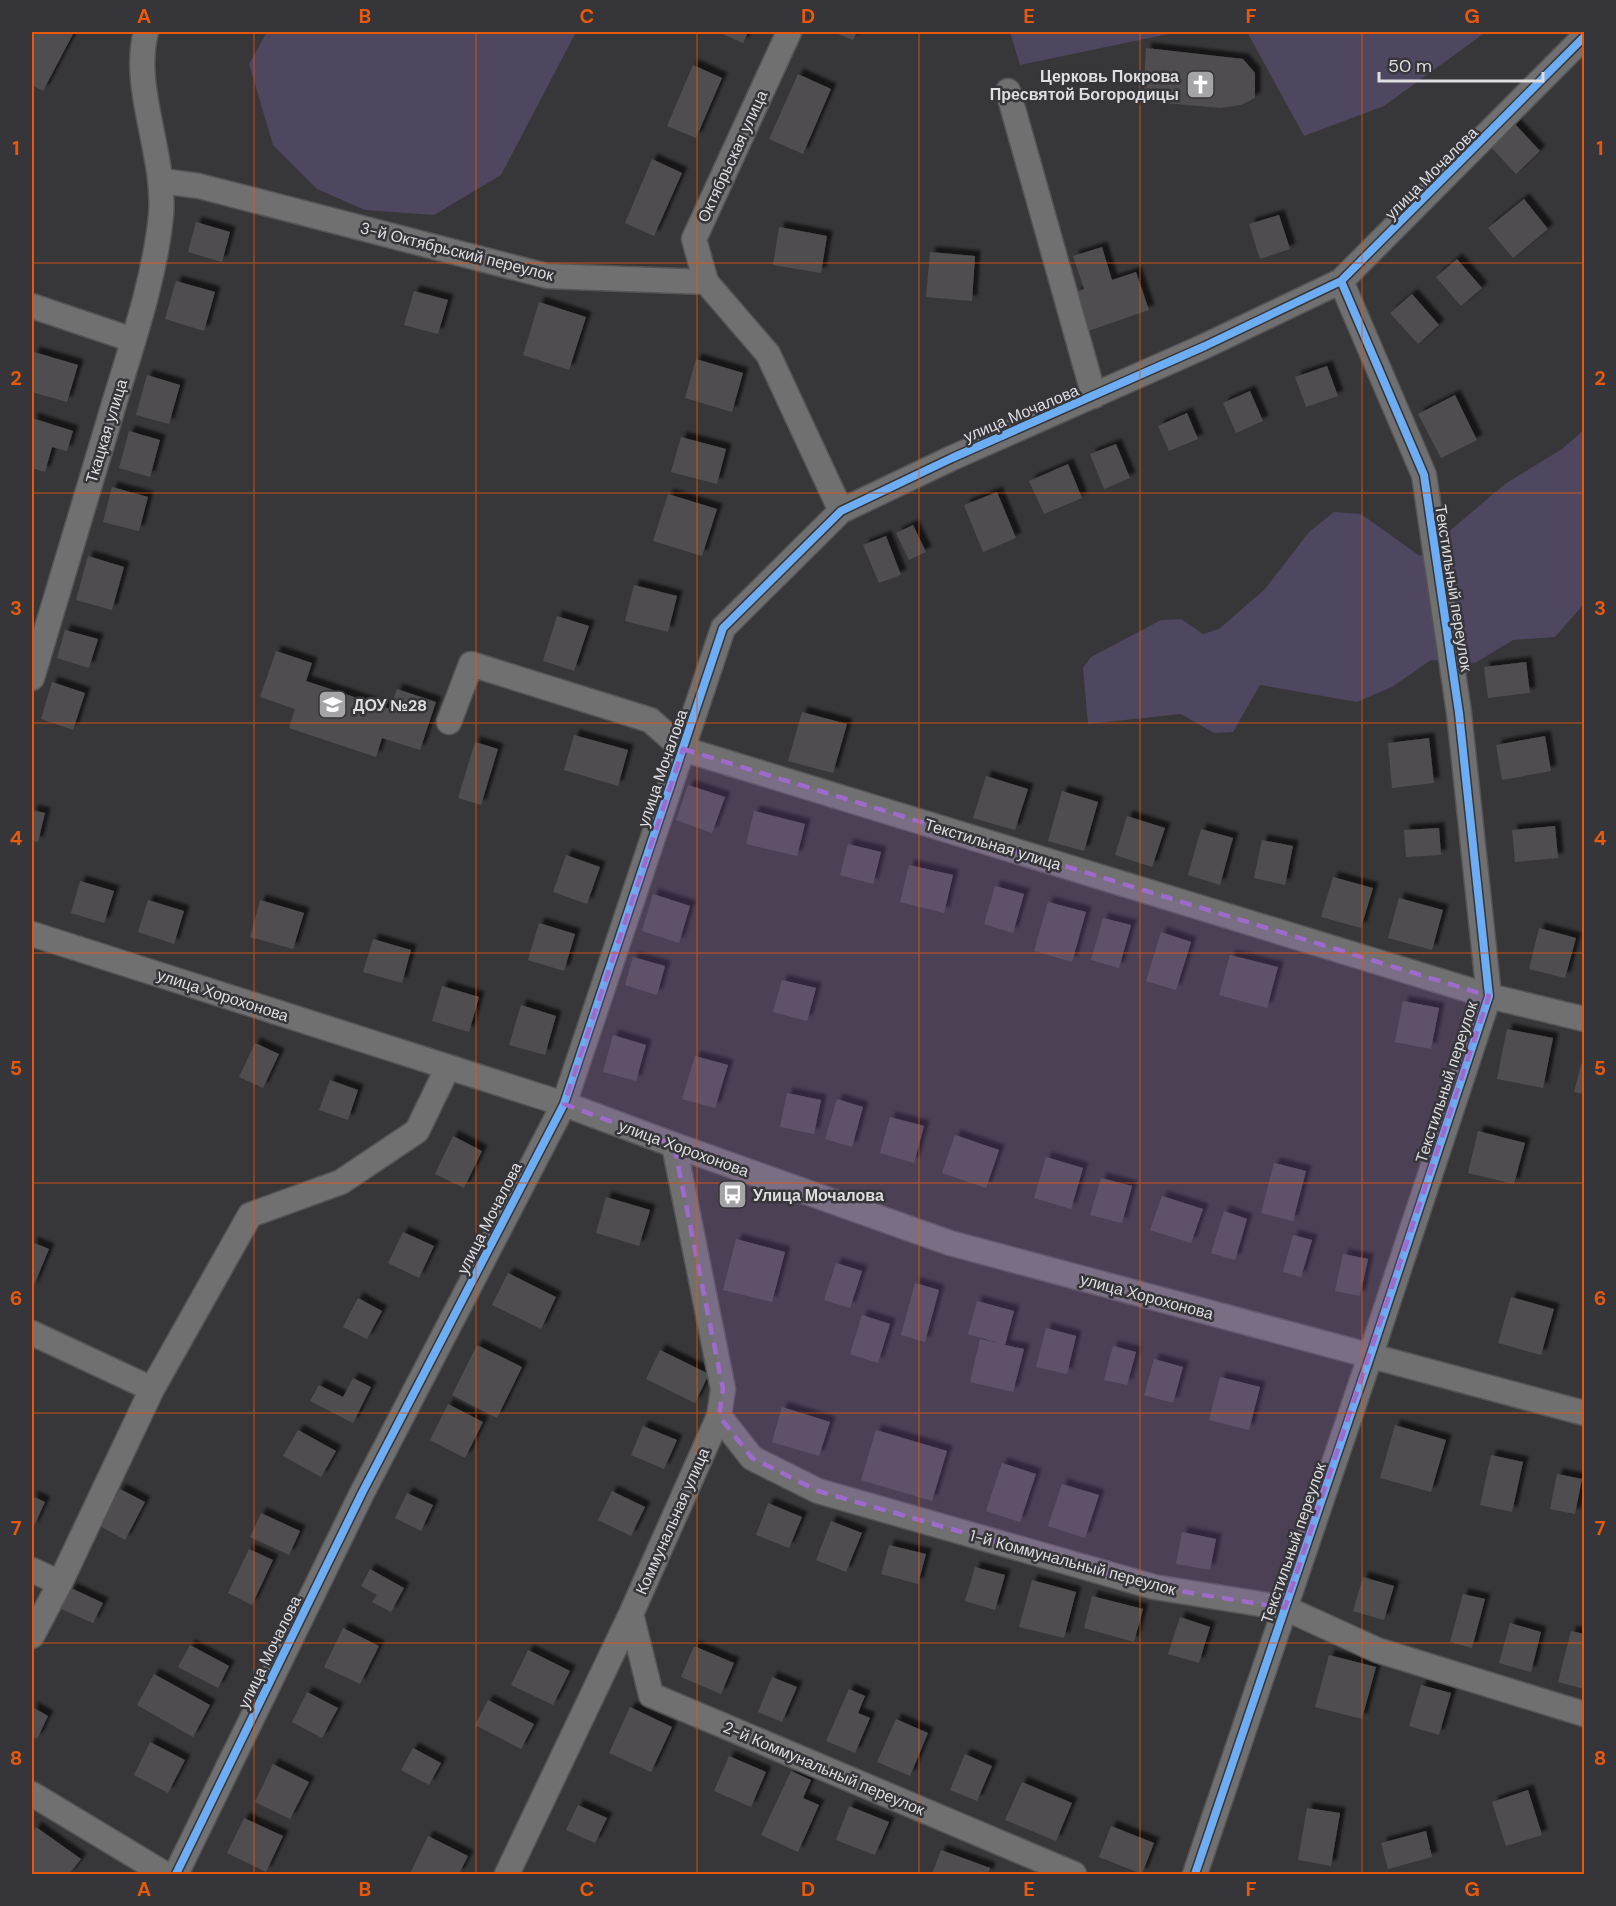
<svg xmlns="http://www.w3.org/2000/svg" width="1616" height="1906" font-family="'DM Sans',sans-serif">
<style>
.green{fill:#4f465f}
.building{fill:#504e4f;filter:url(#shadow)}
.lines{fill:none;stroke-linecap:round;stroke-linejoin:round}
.minor-casing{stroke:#545456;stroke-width:27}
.minor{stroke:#707071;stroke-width:24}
.cycleway-casing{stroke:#363539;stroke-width:11}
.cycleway{stroke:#6dadf4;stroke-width:8}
.marked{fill:#9e6acb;fill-opacity:0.2;stroke:#9e6acb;stroke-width:4.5;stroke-dasharray:12 8;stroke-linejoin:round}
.grid{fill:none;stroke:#e8590c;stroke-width:1.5;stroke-opacity:0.55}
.labels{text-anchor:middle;stroke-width:5;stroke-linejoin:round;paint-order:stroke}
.poi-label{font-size:16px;font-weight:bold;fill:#dedde0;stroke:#363539;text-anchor:start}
.street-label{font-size:16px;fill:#dedde0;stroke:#363539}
.neatline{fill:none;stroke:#e8590c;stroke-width:2}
.grid-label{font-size:20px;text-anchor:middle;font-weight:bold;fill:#e8590c}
</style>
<defs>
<filter id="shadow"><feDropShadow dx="5.5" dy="-5.5" stdDeviation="1.5" flood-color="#0009"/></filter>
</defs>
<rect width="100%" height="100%" fill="#373638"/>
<path class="green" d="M267,32H576L501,175L434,215L365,210L317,189L273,145L249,64Z
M1010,32H1178L1020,65Z
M1247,32H1486L1384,106L1304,136Z
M1584,430V604L1555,637L1513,640L1475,663L1431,660L1392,687L1357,702L1260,685L1233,732L1214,733L1181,714L1088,724L1083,668L1091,657L1161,620L1181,619L1203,634L1219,629L1265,589L1309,532L1334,512L1361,514L1420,556L1505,484L1562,449Z"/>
<path class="building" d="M32,32H74L43,91L32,85Z
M718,32H748L743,43Z
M833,32H857L853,40Z
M1146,48L1243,59L1255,73V98L1241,105L1221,108L1143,101Z
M693,65L722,78L696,138L667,126Z
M798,74L831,89L803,154L769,139Z
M1515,124L1540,151L1516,174L1490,146Z
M652,159L682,173L654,236L625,223Z
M1524,199L1548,229L1513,258L1488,228Z
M1279,215L1290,249L1260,259L1249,224Z
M196,222L230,232L222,262L188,252Z
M779,227L827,236L821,273L773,265Z
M1102,247L1112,280L1136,272L1149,310L1088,331L1076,292L1084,289L1073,256Z
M930,252L975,256L972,301L926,297Z
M1457,259L1482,288L1461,306L1436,277Z
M176,281L215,292L204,331L165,319Z
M414,291L448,300L438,334L404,325Z
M1412,294L1439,325L1418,344L1390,313Z
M539,302L586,317L569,370L523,355Z
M34,352L78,365L67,402L32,392V361Z
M696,359L743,373L732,412L685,398Z
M1327,366L1338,396L1306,407L1295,377Z
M147,375L180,385L169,424L136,415Z
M1250,391L1263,421L1236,433L1223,403Z
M1455,395L1477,440L1441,458L1418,414Z
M1187,413L1198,439L1169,451L1158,426Z
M32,418L73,431L67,451L52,447L45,472L32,468Z
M129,431L160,440L150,477L119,468Z
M681,437L726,449L717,484L671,472Z
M1116,444L1130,478L1104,489L1090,454Z
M1068,464L1082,498L1044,514L1029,481Z
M112,487L148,497L139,531L103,522Z
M997,492L1016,538L983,552L964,505Z
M668,494L717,509L702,556L653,541Z
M913,525L926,552L909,560L896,533Z
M886,536L901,575L879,583L863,545Z
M88,556L124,567L112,610L76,600Z
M634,585L677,596L668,632L625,621Z
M557,616L589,626L574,671L543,661Z
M65,630L98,639L89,668L57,658Z
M276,651L312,663L306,681L390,709L397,689L436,702L420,750L382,738L376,757L289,728L295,709L260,697Z
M1526,662L1530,693L1488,698L1484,667Z
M52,682L85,693L73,730L41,719Z
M802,712L847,724L833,773L788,761Z
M574,735L628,750L618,786L564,770Z
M1545,736L1551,771L1502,780L1496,745Z
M1429,738L1434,783L1392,788L1388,743Z
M475,742L498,749L481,805L458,798Z
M986,776L1028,789L1015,830L973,818Z
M688,785L725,797L712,833L676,820Z
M1062,791L1098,802L1084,851L1048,841Z
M32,810L45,813L38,842L32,841Z
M754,811L805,824L797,856L746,844Z
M1127,816L1165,828L1152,867L1115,855Z
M1555,826L1558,858L1515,862L1512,830Z
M1439,828L1441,855L1406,857L1404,830Z
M1201,829L1233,838L1220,885L1188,875Z
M1262,840L1293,846L1285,885L1254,878Z
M848,844L881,852L873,884L840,875Z
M566,855L600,867L587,904L553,892Z
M909,865L953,875L944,913L900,902Z
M1333,877L1373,888L1361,928L1321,917Z
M80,881L114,891L104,923L71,913Z
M995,886L1024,894L1013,933L984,924Z
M653,894L690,906L679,943L642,931Z
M1399,898L1443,910L1432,950L1388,938Z
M148,900L184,911L174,944L138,932Z
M260,900L304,913L293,949L250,937Z
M1048,902L1086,912L1072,962L1034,951Z
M1103,918L1131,925L1119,968L1091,960Z
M539,923L575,934L564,971L528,960Z
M1539,928L1576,938L1565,978L1529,969Z
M1161,932L1191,942L1176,990L1146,981Z
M373,939L411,950L402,983L363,972Z
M1230,955L1278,967L1267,1008L1219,995Z
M633,957L665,966L657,995L625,985Z
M782,980L816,988L807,1021L773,1012Z
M442,986L479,997L469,1032L432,1021Z
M1403,1001L1439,1008L1431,1049L1395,1042Z
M521,1005L556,1016L545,1055L509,1045Z
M1507,1029L1553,1038L1543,1088L1497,1079Z
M613,1035L646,1045L636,1081L603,1072Z
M255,1043L279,1054L263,1088L239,1077Z
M1584,1054V1094L1574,1092Z
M695,1056L728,1065L715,1108L682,1099Z
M330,1080L358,1090L348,1120L319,1110Z
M787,1093L821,1100L814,1134L780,1127Z
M837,1099L863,1107L852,1147L825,1139Z
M890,1117L924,1126L914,1163L880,1153Z
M1478,1131L1525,1143L1514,1184L1468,1173Z
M955,1135L999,1150L986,1188L942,1173Z
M453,1136L482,1151L464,1188L435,1174Z
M1046,1157L1083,1168L1071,1209L1034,1198Z
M1274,1163L1306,1171L1293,1221L1261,1213Z
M1101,1178L1132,1186L1122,1223L1090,1215Z
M1162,1196L1203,1209L1191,1243L1150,1230Z
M606,1197L650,1210L639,1246L596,1233Z
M1224,1211L1247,1219L1235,1260L1211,1253Z
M403,1232L434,1246L419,1278L388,1263Z
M1293,1235L1312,1240L1301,1277L1283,1272Z
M736,1239L785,1252L772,1302L723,1290Z
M32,1242L49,1249L32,1290Z
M1343,1254L1368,1259L1360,1296L1335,1291Z
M836,1263L862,1271L850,1308L824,1300Z
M508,1273L556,1297L541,1329L492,1305Z
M915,1283L939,1290L925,1342L901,1335Z
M1511,1297L1554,1309L1541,1355L1498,1343Z
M358,1298L382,1311L367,1339L343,1327Z
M977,1301L1014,1311L1005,1345L1024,1349L1013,1392L970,1382L980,1339L999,1343L968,1334Z
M862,1315L890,1324L878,1363L850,1354Z
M1046,1328L1076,1336L1067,1374L1036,1367Z
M477,1345L522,1367L497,1418L452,1395Z
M1113,1346L1136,1352L1127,1385L1104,1380Z
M660,1350L709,1374L695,1403L646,1379Z
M1154,1359L1183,1367L1173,1403L1144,1395Z
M1220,1377L1260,1387L1249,1430L1209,1420Z
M353,1378L371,1387L353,1423L310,1401L319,1385L343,1397Z
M448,1404L483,1422L465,1458L430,1440Z
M782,1407L830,1422L819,1456L772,1442Z
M1395,1425L1446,1440L1431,1492L1380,1478Z
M643,1426L677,1440L664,1469L631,1455Z
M298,1430L336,1451L321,1477L283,1456Z
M876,1430L947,1451L932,1501L861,1480Z
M1491,1455L1523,1462L1512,1512L1480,1505Z
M1002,1463L1036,1474L1020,1522L986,1511Z
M1557,1474L1582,1479L1575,1514L1550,1509Z
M1062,1484L1099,1495L1085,1538L1048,1526Z
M120,1489L145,1502L125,1540L100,1526Z
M612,1491L645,1507L631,1536L598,1520Z
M407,1493L433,1505L421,1531L395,1518Z
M32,1496L45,1502L32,1530Z
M768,1503L802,1517L789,1548L756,1535Z
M261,1513L300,1531L289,1555L250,1537Z
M831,1521L862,1533L846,1572L816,1560Z
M1182,1532L1216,1539L1210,1570L1176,1564Z
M889,1545L926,1554L918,1584L881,1574Z
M249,1549L273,1560L252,1605L228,1593Z
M975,1567L1005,1575L995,1610L965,1601Z
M370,1569L404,1588L391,1612L372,1602L377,1595L361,1586Z
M1363,1577L1394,1586L1384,1620L1353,1611Z
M1032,1580L1076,1592L1064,1638L1019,1627Z
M71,1588L103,1603L93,1623L61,1609Z
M1463,1594L1485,1599L1472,1648L1450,1642Z
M1092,1596L1143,1609L1134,1642L1084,1628Z
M1180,1617L1210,1627L1199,1663L1168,1654Z
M1510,1623L1541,1632L1531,1672L1499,1663Z
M343,1628L379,1646L360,1684L324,1667Z
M1571,1631L1584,1634V1689L1558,1682Z
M190,1645L229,1666L218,1688L178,1667Z
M694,1646L734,1663L721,1694L681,1677Z
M528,1650L570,1671L553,1705L511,1685Z
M1329,1655L1376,1667L1362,1719L1315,1707Z
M154,1674L210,1705L193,1737L137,1705Z
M772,1677L797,1687L782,1722L758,1712Z
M1421,1685L1451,1693L1439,1735L1409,1726Z
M849,1689L865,1696L858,1713L870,1718L855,1753L826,1741Z
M307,1692L338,1708L322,1738L292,1722Z
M488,1700L534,1724L521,1749L475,1725Z
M32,1707L48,1716L37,1739L32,1736Z
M630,1707L672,1727L651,1772L609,1753Z
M896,1719L928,1733L910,1776L877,1762Z
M150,1742L185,1760L168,1793L134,1775Z
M413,1748L441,1763L429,1785L401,1770Z
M965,1754L992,1766L977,1801L950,1790Z
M729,1756L766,1772L751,1807L714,1791Z
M273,1764L309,1782L290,1819L255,1802Z
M791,1771L811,1780L803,1798L819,1805L798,1852L761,1835Z
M1022,1782L1072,1803L1056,1841L1005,1820Z
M1528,1790L1542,1835L1506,1846L1492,1802Z
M578,1805L607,1818L595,1843L566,1830Z
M849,1806L889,1822L875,1855L836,1840Z
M1307,1808L1340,1813L1331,1866L1298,1860Z
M244,1818L283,1836L266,1872L227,1853Z
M1111,1826L1154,1843L1142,1874L1099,1857Z
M36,1827L81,1859L69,1874H32V1834Z
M1426,1831L1432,1857L1388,1869L1381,1843Z
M428,1836L468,1856L459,1874H410Z
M941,1850L990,1868L988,1874H932Z"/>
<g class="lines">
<defs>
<path id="minor" d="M1008,91L1094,396
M162,181L199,186L547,276L706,282L768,354L841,511
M706,282L694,239L789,32
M32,306L133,340
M32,678C59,587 86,496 114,404C132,344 155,278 161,215C166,155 131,88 146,32
M449,722L471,664L650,720L683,749L1489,996L1584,1019
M32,934L564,1104L674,1145L950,1243L1584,1413
M32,1333L152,1389
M719,1416L752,1458L818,1491L1154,1587L1285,1608L1377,1650L1584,1714
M32,1570L60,1583
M631,1614L651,1695L1074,1874
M32,1636L60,1583L152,1389L250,1215L341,1182L417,1131L448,1067
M32,1794L165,1874
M176,1874L362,1493L564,1104L723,628L841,511L952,458L1205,346L1341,281L1584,37
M507,1874L631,1614L719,1416L723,1389L674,1145
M1195,1874L1370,1357L1489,996L1459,713L1424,475L1341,281"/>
</defs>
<use href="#minor" class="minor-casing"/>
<use href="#minor" class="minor"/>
<defs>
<path id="cycleway" d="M176,1874L362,1493L564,1104L723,628L841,511L952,458L1205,346L1341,281L1584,37
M1195,1874L1370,1357L1489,996L1459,713L1424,475L1341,281"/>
</defs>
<use href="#cycleway" class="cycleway-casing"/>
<use href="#cycleway" class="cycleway"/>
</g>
<path class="marked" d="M683,749L1489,996L1285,1608L1154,1587L818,1491L752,1458L719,1416L723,1389L674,1145L564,1104Z"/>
<path class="grid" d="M254,32V1874M476,32V1874M697,32V1874M919,32V1874M1140,32V1874M1362,32V1874M32,263H1584M32,493H1584M32,723H1584M32,953H1584M32,1183H1584M32,1413H1584M32,1643H1584"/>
<defs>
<symbol id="church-square" viewBox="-11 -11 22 22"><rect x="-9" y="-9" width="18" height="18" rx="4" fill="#a4a3a5" stroke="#363539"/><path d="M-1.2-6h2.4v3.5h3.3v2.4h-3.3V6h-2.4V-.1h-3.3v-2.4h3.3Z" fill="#fff"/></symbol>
<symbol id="school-square" viewBox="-11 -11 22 22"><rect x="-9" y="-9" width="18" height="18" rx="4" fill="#a4a3a5" stroke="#363539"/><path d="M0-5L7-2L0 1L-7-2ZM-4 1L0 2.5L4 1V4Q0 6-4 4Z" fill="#fff"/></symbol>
<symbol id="bus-square" viewBox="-11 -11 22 22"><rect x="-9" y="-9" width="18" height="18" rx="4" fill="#a4a3a5" stroke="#363539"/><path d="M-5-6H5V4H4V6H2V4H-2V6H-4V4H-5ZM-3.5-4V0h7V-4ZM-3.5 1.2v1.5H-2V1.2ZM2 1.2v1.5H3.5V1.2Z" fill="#fff"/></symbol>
</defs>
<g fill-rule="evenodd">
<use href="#church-square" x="1184" y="68" width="33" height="33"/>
<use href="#school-square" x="316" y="688" width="33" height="33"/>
<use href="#bus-square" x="716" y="1178" width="33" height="33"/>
</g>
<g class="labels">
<g class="poi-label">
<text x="1179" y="82" text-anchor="end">Церковь Покрова<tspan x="1179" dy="18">Пресвятой Богородицы</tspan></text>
<text x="353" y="711">ДОУ №28</text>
<text x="753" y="1201">Улица Мочалова</text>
</g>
<g class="street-label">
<text transform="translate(732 156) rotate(-65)" y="6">Октябрьская улица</text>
<text transform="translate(1431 173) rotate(-45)" y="6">улица Мочалова</text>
<text transform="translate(457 251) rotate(14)" y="6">3-й Октябрьский переулок</text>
<text transform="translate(1021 413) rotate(-23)" y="6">улица Мочалова</text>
<text transform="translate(106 431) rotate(-73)" y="6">Ткацкая улица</text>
<text transform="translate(1454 588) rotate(81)" y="6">Текстильный переулок</text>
<text transform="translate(662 768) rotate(-71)" y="6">улица Мочалова</text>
<text transform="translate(993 844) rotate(17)" y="6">Текстильная улица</text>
<text transform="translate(223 995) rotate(18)" y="6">улица Хорохонова</text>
<text transform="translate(1446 1082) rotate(-72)" y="6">Текстильный переулок</text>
<text transform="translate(684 1148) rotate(20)" y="6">улица Хорохонова</text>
<text transform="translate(489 1218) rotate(-63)" y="6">улица Мочалова</text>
<text transform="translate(1147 1296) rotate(15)" y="6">улица Хорохонова</text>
<text transform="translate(672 1521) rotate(-66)" y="6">Коммунальная улица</text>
<text transform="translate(1293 1543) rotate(-71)" y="6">Текстильный переулок</text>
<text transform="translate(1073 1562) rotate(15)" y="6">1-й Коммунальный переулок</text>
<text transform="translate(269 1652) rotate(-64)" y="6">улица Мочалова</text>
<text transform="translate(824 1768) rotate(23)" y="6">2-й Коммунальный переулок</text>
</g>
</g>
<rect width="1616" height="1906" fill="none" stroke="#363539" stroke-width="66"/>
<path d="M1379 72v9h164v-9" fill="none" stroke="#dedde0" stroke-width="3"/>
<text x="1388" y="72" font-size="18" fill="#dedde0" stroke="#363539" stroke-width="4.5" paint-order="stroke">50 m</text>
<rect x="33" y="33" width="1550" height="1840" class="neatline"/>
<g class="grid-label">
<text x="144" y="23">A</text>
<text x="365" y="23">B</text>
<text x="587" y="23">C</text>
<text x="808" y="23">D</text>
<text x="1029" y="23">E</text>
<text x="1251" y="23">F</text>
<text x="1472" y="23">G</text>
<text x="16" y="155">1</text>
<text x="1600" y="155">1</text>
<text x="16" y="385">2</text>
<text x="1600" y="385">2</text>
<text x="16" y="615">3</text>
<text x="1600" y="615">3</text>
<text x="16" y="845">4</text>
<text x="1600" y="845">4</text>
<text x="16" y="1075">5</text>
<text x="1600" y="1075">5</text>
<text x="16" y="1305">6</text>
<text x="1600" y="1305">6</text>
<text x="16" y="1535">7</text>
<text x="1600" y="1535">7</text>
<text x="16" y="1765">8</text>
<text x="1600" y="1765">8</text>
<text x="144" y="1896">A</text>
<text x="365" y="1896">B</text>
<text x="587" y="1896">C</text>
<text x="808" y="1896">D</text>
<text x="1029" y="1896">E</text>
<text x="1251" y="1896">F</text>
<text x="1472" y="1896">G</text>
</g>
</svg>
